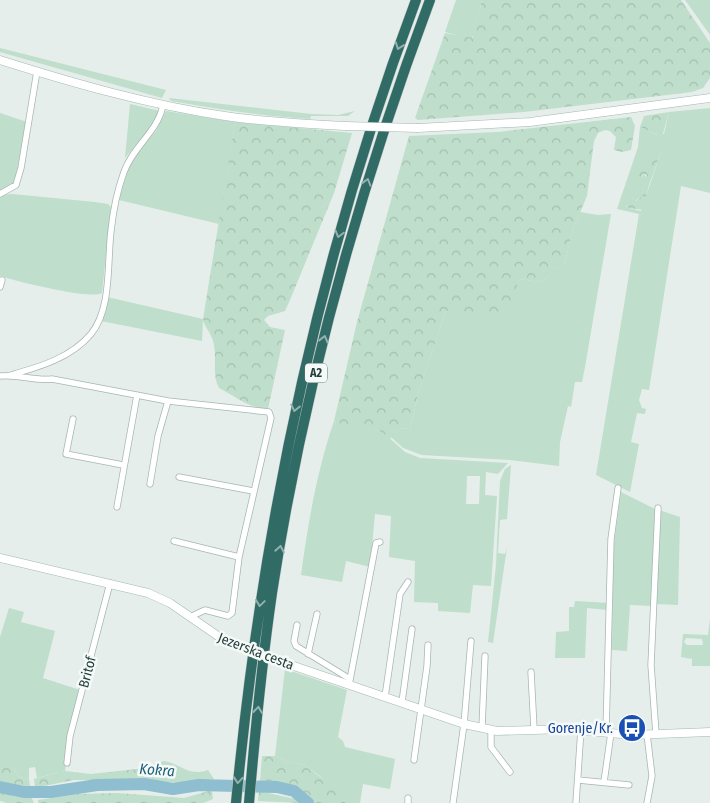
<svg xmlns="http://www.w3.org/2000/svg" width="710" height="803" font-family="'Fira Sans Condensed',sans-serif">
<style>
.green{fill:#bfdecb;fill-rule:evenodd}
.forest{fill:url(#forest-crowns)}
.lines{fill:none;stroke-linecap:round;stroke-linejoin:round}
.river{stroke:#8fbed0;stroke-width:12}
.street-casing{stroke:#a7b6b3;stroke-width:7}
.secondary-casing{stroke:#a3b9b4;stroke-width:9}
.highway-casing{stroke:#c2c9c8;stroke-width:11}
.street{stroke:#fff;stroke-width:5.5}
.secondary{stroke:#fff;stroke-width:8}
.highway{stroke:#316b66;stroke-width:10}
.secondary-bridge-casing{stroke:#a3b9b4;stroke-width:9;stroke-linecap:butt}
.secondary-bridge{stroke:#fff;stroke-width:8}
.oneway{stroke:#93b2af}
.labels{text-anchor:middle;stroke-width:5;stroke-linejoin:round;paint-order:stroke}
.shield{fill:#f5faf8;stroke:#637774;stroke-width:1}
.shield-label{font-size:12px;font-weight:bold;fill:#243f3b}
.street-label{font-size:14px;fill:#243f3b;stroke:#f5faf8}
.transit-label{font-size:14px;fill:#164399;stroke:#f5faf8;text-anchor:end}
.water-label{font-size:15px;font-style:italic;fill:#20607a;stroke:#f5faf8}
</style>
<defs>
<pattern id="forest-crowns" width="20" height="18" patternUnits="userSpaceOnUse" patternTransform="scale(1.25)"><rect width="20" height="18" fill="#bfdecb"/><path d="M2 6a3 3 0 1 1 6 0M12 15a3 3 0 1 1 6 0" fill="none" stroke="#a4c0af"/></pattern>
</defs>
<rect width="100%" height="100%" fill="#e5eeeb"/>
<path class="green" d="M456,0H482L474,35L471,39L445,32Z
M685,0H710V35Z
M0,48L166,90L162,98L0,52Z
M169,98L311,114L338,115L355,111L348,116H311L310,119C263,116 217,109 171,101Z
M130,104L160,111L159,117L125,158Z
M710,108V193L681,186L649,390L642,389L639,400L642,408L646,409L645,414L637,413L631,442L639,444L630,492L596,475L639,214L617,209L638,147L640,127L657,135L664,134L669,112ZM660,151L661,152L641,211L629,208L626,206L632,197L635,201L642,196L647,178L644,174L642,177L639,171L640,166Z
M166,111L235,122L219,224L119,200L131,160L156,131Z
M0,113L27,122L14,184L0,192Z
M12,194L95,202L108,204L111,207L102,293C90,300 16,281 0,276V199L2,195Z
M580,212L598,215L611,214L585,367L582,382H575L571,407L568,406L560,442L559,466L510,460L422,455L403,448L391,437L401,428L410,429L419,390L446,311L448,309L516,288L519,279L541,282L548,277L550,270L564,266L573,229Z
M107,297L203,319L202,341L101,321L106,310Z
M334,421L347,425L367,426L384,433L405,452L420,458L508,463L498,474L486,472L485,495L497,496L491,586L473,585L470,613L438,611V603L414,602L415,561L389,557L391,516L375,514L370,567L346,561L342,582L301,575C308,523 317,471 334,421ZM467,476H480L479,504H466Z
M511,465L507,519L500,520L498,553L505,554L507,547L493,643L488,642L496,565L500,481L505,469Z
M621,492L655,509L653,606L630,605L627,651L612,650L613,551Z
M659,510L680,517L678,605L656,604Z
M575,601L609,603L608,610L587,608L585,658H555L556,632L569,631V607H574Z
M9,608L24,612L21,622L55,631L43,678L80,690L65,771L37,778L35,767L29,768V779L19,777L13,768L0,761V637Z
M710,619V666H692V659L681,657L683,634L708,635ZM686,638L702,639L703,645H687L684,642Z
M285,669L347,690L338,737L343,741L345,747L395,759L390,789L363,784L360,803H346L320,776L304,765L286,761L275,756Z
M164,761C181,764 189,777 208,770L214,779L184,783L138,780L137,769Z"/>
<path class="forest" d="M482,0H681L710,43V78L703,88L692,92L524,112L418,120L415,118L445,33L473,38Z
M669,112L662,137L640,127L644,116Z
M631,117L635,126L631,150L622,152L614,150L616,137L610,131L605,130L598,133L594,141L587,196L573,229L564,266L551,270L548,277L541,282L519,279L509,313C493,322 470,312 453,309L446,311L419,390L410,429L401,428L390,439C377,425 362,427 345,425C340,424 338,422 334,421L357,322L409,136L498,132Z
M235,122L352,133L334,193L290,300L285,311L268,316L264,320L270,327L285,330L268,409C248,408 237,397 219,388C211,373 218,357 213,341C211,333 204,326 203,319Z
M660,151L661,152L649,185L643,210L629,208L626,205L629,195L636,201L642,196L647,175L644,174L637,180L634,179C641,165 643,153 660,151Z
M262,756H275L286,761L304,765L327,782L346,803H314L296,788L283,783L260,782Z
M0,761L11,765L19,777L29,779L30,787L21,788L0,781Z
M137,769L138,780H73L35,788L34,779L65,771L91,774Z
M212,790L213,799L203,803H38V800L78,794L117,793L184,798Z
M259,791L295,799L300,803L258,801Z
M0,793L31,796L34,803H7L0,801Z"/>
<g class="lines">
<path class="river" d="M0,787L24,792H51L97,785L144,784L173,789L199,785L277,787L294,791L308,803"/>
<defs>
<path id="street" d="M0,194L16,185L21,168L37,71
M0,287L2,280
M11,375C39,367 71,358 91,334C112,308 107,263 111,231C113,212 117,191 124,172C133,146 158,132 163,105
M0,376C17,374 34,381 52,379L168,401L269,412L271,418L239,557L232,613L228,616L205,610L190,617
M73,419L66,454L123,465
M179,477L253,491
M150,484L158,436L168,401
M117,507L137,395
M174,541L239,557
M297,625L294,641L296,646L350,679
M308,654L317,614
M531,672L534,729
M349,685L376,543L380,542
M385,697L400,594L408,582
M402,702L412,629
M482,728L485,656
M491,730V747L510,772
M606,732L611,539L618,488
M656,734L651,665L658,508
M414,760L427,666L428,645
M67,763L70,736L110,583
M578,780L629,785
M604,782L611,733
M408,803V798
M453,803L464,724L471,641
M576,803L581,729
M647,803L652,776L647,734"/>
<path id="secondary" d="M0,60C73,83 149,105 225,116C265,122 306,124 346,126
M418,128L530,122L710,98
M0,558L148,593L170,603L228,643
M288,664L464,724L497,731L566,729L632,735L710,732"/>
<path id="highway" d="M236,803C262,527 318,259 416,0
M249,803C255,733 262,662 272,593C303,390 358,192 430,0"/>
</defs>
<use href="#street" class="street-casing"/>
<use href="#secondary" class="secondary-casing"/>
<use href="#highway" class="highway-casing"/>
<use href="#street" class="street"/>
<use href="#secondary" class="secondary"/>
<use href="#highway" class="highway"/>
<defs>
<path id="secondary-bridge" d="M346,126L418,128
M228,643L288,664"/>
</defs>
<use href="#secondary-bridge" class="secondary-bridge-casing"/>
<use href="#secondary-bridge" class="secondary-bridge"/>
</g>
<defs><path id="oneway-chevron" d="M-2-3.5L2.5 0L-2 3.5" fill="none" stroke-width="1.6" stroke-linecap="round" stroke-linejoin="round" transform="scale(1.25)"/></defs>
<g class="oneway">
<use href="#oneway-chevron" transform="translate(399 46) rotate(110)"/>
<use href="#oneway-chevron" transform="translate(367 182) rotate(-73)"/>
<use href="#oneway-chevron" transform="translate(339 234) rotate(106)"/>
<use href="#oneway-chevron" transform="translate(324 339) rotate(-76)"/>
<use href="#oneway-chevron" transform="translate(295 408) rotate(102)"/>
<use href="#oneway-chevron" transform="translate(280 549) rotate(-80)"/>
<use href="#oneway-chevron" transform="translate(260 603) rotate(98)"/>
<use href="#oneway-chevron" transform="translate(258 710) rotate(-84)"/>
<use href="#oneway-chevron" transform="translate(238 780) rotate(95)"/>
</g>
<defs>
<symbol id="bus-disc" viewBox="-11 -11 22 22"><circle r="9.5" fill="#1a4fb4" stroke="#f5faf8"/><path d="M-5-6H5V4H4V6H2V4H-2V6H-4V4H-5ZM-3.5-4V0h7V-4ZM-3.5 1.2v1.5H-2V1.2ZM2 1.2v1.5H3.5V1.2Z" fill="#fff"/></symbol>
</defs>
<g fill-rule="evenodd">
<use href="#bus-disc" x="616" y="712" width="32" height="32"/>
</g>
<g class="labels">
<rect class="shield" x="305" y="363.5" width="22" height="19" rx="4"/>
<g class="shield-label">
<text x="316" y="377">A2</text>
</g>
<g class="street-label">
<text transform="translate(256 651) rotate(21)" y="5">Jezerska cesta</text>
<text transform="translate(87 672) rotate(-75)" y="5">Britof</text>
</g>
<g class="transit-label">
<text x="613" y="733">Gorenje/Kr.</text>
</g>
<g class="water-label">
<text transform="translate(157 770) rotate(4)" y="5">Kokra</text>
</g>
</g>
</svg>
